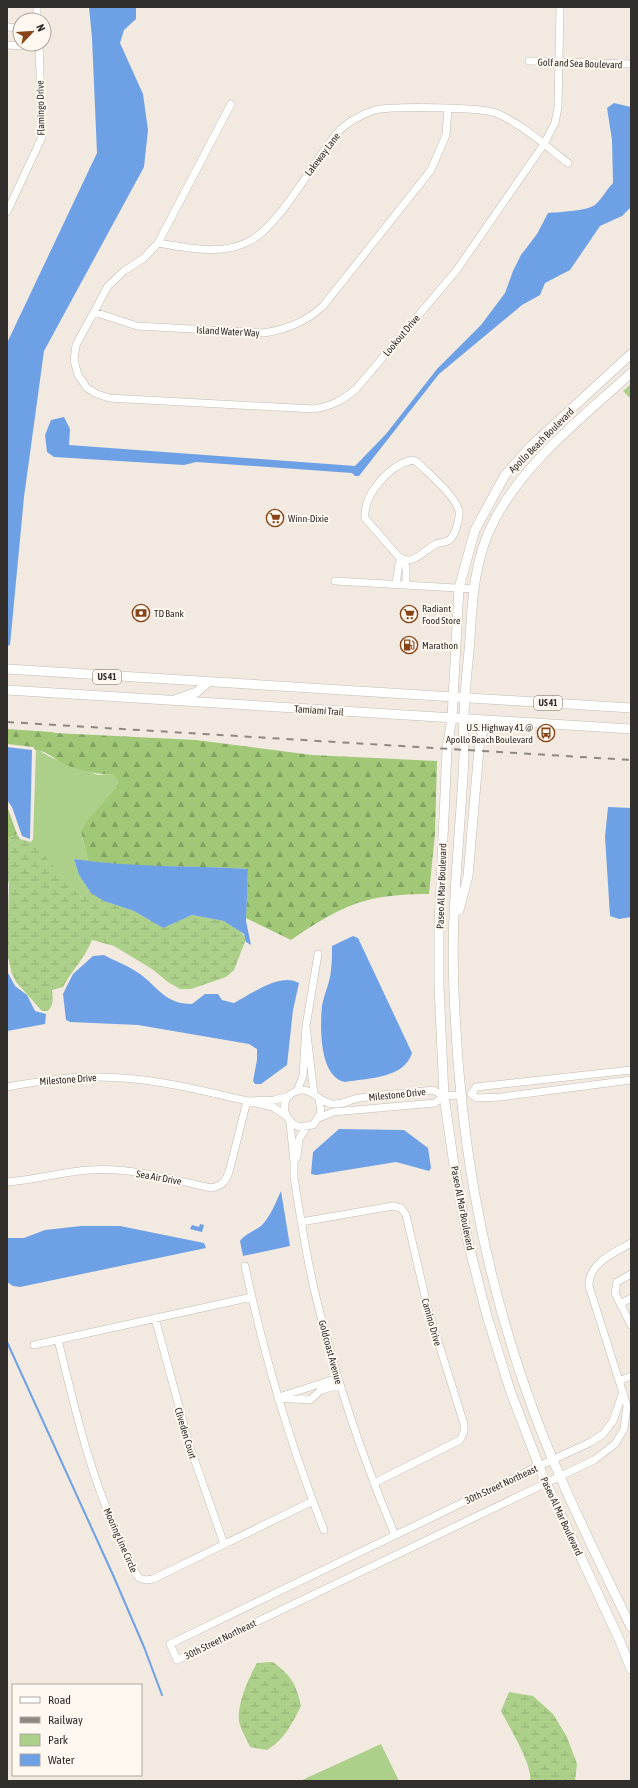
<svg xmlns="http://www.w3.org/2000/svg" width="638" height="1788" font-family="'Asap Condensed',sans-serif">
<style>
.green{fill:#accf89}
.forest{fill:url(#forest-firs)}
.wetland{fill:url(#wetland-marsh)}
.water{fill:#6ea0e6}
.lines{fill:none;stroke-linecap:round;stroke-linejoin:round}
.stream{stroke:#6ea0e6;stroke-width:2}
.minor-casing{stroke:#c3bbb2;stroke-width:8}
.major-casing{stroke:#c3bbb2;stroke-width:10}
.minor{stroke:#fff;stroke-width:7}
.major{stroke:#fff;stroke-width:9}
.rail{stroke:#8e8883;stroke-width:2;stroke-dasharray:7 7;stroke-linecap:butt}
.labels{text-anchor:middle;stroke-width:4;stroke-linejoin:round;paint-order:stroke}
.shield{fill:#fef8f0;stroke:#6e6b66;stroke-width:1}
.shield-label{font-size:9px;font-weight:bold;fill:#312e2b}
.street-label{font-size:10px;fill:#312e2b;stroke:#fef8f0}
.poi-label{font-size:10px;fill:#312e2b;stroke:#fef8f0;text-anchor:start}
</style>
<defs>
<pattern id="forest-firs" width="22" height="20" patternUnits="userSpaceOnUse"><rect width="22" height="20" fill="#a0c877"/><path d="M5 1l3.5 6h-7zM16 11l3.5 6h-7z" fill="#83a362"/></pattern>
<pattern id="wetland-marsh" width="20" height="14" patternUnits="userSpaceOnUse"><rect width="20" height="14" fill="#accf89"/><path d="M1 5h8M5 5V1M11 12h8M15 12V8" fill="none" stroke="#94b276"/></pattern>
</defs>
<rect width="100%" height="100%" fill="#f2eae1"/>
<path class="green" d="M38,750L52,758L98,775L112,774L118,781L117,786L87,820L81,831L88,861L74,859L79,875L89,890L81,897L31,842L33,839L36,751Z
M381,1744L399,1781H300Z"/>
<path class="forest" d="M7,729L52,732L55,733L196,740L312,755L437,761L435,833L429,894C409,894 387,895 368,900C340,907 314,924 291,940L246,918L248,869C195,865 141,869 88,861L81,831L87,820L117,786L118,781L112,774C96,775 81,770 66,765C59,762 42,748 36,751L33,747L7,744Z
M7,806L17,834L7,838Z"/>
<path class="wetland" d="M631,384V399L623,391Z
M17,834L20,839L31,842L36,846L81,897L89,890L104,901L134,911L163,928L192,915L224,921C232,925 242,931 246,939L234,970L226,977L191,989H180L168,982L152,969L114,946L92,940C85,958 72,970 63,987L52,990C53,999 54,1004 48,1011H42L16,982L12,974L7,953L9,884L7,877V838Z
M273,1662C291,1676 296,1683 301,1706C292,1724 284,1740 267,1750L250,1747C247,1739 240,1729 239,1721C237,1704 249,1677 257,1663Z
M509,1692L533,1696L553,1714L567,1737L577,1764L575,1781H530C533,1765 509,1727 501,1711Z"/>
<path class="water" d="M89,7H136V19L124,30L120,43L143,94L148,130L144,167L44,351L24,497L10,645L7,646V343L97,153L92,38Z
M614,103L631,107V207L622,216L600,226L570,270L545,283L540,295L522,305L439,374L359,476H355L352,473L196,462L184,465L54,457L47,452L45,435L51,420L64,417L70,429L69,445L355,466L386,434L437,369L481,325L505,293L513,271L521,255L537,234L548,213C559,212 586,211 595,205C601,200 607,189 613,183L612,140L607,108Z
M7,747L32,750L30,839L22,836L12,807L7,800Z
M608,807L631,808V917L619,919L610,916L605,837Z
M74,859C132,868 190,865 248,869L246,921L251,945L246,942L244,934L224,921L192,915L163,928L134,911L104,901L91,893L79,875Z
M353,936L358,938L412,1053C404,1079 367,1078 345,1082C319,1077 320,1027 322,1006C324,994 330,983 331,970C332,962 332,954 332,946Z
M104,955C115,961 129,966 140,974C159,988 165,1004 192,1004L205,994H218L222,1000L234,1003C251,994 281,972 299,983L293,1010L287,1065L261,1084H255L253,1081L257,1060V1049L249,1044L138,1025L70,1022L66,1020L63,994L73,974L93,956Z
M8,973L15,986L27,995L35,1011L46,1014L45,1024L7,1031Z
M339,1129L404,1130L428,1148L431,1168L429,1171L396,1162L316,1175L311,1174L313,1152Z
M281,1191L290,1246L243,1256L240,1241C246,1233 256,1231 263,1224C271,1215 276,1202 281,1191Z
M200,1224L204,1225L202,1232L190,1229L192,1225L199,1227Z
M81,1226H120L204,1243L206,1248L20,1287L13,1286L7,1282V1238H24L45,1230Z"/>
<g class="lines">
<path class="stream" d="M7,1342L113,1575L144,1647L162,1695"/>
<defs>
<path id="minor" d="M37,7V20
M7,27L20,28
M7,45L39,47
M529,61L631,64
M231,104L158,243L144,258L124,271L108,286L76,345L74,360L78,375L87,388L97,394L109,398L314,409C331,406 342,401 356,389L456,271L544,144L555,123L558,107L560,7
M7,212L42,137L39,44
M158,243C189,248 221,256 250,241C280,225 314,161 337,133C346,123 362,114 375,110C393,106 480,107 496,113C522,124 546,146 568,163
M94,312L137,326L264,333C287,329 306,322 323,306L431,170L446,135L448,109
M412,460L417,462C429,474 455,495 459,511C460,517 456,532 452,537C449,543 441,542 436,544C424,550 412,568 398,556L365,518C363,494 390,465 412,460Z
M335,581L474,589
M396,584L399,564L402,559L406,567V585
M306,1026L318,954
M631,1070L476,1087L471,1094L477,1098L501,1097L631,1080
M7,1087C35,1082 63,1077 92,1077C145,1076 196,1089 247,1101L229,1172C225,1183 221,1186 211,1188C171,1179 130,1167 89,1170C61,1172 35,1180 7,1182
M297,1091L303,1076L306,1026L314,1094
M444,1096L460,1095
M319,1099L321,1113L313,1125L299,1127C282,1121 278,1097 297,1091C312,1086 319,1103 333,1104C343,1105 350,1099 360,1098C384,1094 409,1093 433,1090L444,1096
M285,1115L273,1107L247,1101L274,1100L289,1096
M319,1118L333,1112L435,1103L444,1096
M290,1123L294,1162L297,1157L299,1139L306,1128
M294,1162V1177C300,1216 306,1255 315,1293C335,1376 362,1457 395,1535
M301,1222L393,1206L401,1208L406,1215L428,1309L464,1424V1432L460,1440L374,1483
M245,1266C264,1356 290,1444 324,1530
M631,1274L617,1282L615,1293L631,1325
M620,1304L631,1298
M155,1318L190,1447L224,1544
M58,1340C75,1409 91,1479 121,1542C127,1554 131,1567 139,1578L146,1580L153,1579L313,1501
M34,1345L252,1297
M619,1381L631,1376
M623,1392L613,1421L603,1434L591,1442L526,1472L170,1644L177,1660L594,1460L615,1444L624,1429L627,1406L589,1286C589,1262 613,1254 631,1243
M279,1397L338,1378
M278,1398L310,1400L321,1390L340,1385"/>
<path id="major" d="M631,354L531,446L505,475L475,530L459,588L452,718L447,749L439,928V986L444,1096L453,1158L468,1242L487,1316L510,1390L542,1474L619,1639L631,1669
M631,373C582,418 525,461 494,521C475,556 472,600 470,639C468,666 464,693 464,720C463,731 464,742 464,754C461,832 450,911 454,990C459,1129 479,1254 525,1387C553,1470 593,1548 631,1627
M7,669L631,708
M7,690L631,729
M177,699L197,692L207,683
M459,910L468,876L480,737L486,727L493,721"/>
</defs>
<use href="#minor" class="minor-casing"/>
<use href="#major" class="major-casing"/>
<use href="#minor" class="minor"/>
<use href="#major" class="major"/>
<path class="rail" d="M7,722L631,760"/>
</g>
<defs>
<symbol id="supermarket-ring" viewBox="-11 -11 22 22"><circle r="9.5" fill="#fef8f0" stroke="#874416" stroke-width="1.5"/><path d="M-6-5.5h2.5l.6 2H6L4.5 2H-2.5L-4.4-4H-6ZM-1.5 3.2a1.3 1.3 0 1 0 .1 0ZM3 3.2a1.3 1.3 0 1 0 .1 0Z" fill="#874416"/></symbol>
<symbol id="bank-ring" viewBox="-11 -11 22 22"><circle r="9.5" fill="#fef8f0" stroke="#874416" stroke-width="1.5"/><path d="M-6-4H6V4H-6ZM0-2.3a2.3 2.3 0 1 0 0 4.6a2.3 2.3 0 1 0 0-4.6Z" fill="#874416"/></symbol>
<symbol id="fuel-ring" viewBox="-11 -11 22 22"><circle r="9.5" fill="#fef8f0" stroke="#874416" stroke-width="1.5"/><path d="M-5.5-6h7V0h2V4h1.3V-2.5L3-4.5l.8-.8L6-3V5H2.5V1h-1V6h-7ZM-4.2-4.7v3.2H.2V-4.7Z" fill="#874416"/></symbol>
<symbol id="bus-ring" viewBox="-11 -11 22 22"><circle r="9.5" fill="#fef8f0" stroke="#874416" stroke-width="1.5"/><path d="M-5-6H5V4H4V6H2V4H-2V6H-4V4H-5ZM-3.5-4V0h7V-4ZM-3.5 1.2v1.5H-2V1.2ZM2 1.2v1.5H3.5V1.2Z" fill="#874416"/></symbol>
</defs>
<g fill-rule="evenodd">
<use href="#supermarket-ring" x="265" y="508" width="20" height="20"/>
<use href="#bank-ring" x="131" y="603" width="20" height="20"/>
<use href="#supermarket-ring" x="399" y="604" width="20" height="20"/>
<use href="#fuel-ring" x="399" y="635" width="20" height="20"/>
<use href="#bus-ring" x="536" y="723" width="20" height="20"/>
</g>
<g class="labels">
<g class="shield">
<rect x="93" y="670" width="28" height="14" rx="3"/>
<rect x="534" y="696" width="28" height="14" rx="3"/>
</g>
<g class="shield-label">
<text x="107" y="680">US 41</text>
<text x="548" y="706">US 41</text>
</g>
<g class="street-label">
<text transform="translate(580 63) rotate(2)" y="4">Golf and Sea Boulevard</text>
<text transform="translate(40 108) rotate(-91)" y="4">Flamingo Drive</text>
<text transform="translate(322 154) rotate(-53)" y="4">Lakeway Lane</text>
<text transform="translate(228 331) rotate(3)" y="4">Island Water Way</text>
<text transform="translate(401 335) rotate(-50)" y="4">Lookout Drive</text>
<text transform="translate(541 440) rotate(-45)" y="4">Apollo Beach Boulevard</text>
<text transform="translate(319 710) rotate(4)" y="4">Tamiami Trail</text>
<text transform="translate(441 886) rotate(-88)" y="4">Paseo Al Mar Boulevard</text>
<text transform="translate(68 1079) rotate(-4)" y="4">Milestone Drive</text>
<text transform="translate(397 1094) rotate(-6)" y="4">Milestone Drive</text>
<text transform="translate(159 1177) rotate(10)" y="4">Sea Air Drive</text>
<text transform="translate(463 1208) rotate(79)" y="4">Paseo Al Mar Boulevard</text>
<text transform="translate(432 1322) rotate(74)" y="4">Camino Drive</text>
<text transform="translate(331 1352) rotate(75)" y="4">Goldcoast Avenue</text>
<text transform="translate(186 1433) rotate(73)" y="4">Cliveden Court</text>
<text transform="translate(501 1484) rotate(-25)" y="4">30th Street Northeast</text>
<text transform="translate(562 1516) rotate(65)" y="4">Paseo Al Mar Boulevard</text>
<text transform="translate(121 1540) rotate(66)" y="4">Mooring Line Circle</text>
<text transform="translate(220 1639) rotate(-26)" y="4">30th Street Northeast</text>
</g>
<g class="poi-label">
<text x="288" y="522">Winn-Dixie</text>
<text x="422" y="612">Radiant<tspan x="422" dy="12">Food Store</tspan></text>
<text x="154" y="617">TD Bank</text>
<text x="422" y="649">Marathon</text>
<text x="533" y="731" text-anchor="end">U.S. Highway 41 @<tspan x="533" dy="12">Apollo Beach Boulevard</tspan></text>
</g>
</g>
<rect width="638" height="1788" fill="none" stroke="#312e2b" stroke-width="16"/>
<rect x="12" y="1684" width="130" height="92" fill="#fef8f0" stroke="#aca7a1"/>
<rect x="20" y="1697" width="20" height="6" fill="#ffffff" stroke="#aca7a1"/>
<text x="48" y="1704" font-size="12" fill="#312e2b">Road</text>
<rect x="20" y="1717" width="20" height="6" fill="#8e8883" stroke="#aca7a1"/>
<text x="48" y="1724" font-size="12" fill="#312e2b">Railway</text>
<rect x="20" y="1734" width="20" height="12" fill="#accf89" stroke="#aca7a1"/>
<text x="48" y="1744" font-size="12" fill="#312e2b">Park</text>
<rect x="20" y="1754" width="20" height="12" fill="#6ea0e6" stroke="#aca7a1"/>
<text x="48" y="1764" font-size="12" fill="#312e2b">Water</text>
<g transform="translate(32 32) rotate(65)"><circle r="19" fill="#fef8f0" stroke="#aca7a1"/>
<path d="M0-3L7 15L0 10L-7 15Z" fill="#874416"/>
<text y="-6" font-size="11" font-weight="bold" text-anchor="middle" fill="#312e2b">N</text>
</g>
</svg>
